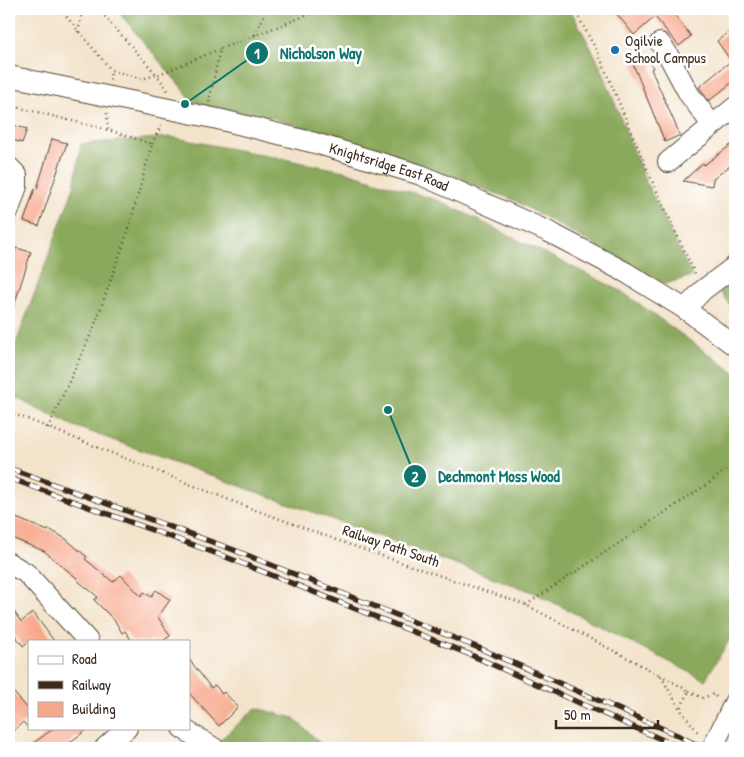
<svg xmlns="http://www.w3.org/2000/svg" width="744" height="757" font-family="'Patrick Hand',sans-serif">
<style>
.forest{fill:#8aa95c;stroke:#626a3d}
.building{fill:#f7a88c}
.lines{fill:none;stroke-linecap:round;stroke-linejoin:round}
.minor-casing{stroke:#574638;stroke-width:22}
.path{stroke:#574638;stroke-width:2.5;stroke-dasharray:1 4;stroke-linecap:butt}
.minor{stroke:#fff;stroke-width:20}
.rail-casing{stroke:#3b2a1e;stroke-width:5.5}
.rail{stroke:#fff;stroke-width:4;stroke-dasharray:11;stroke-linecap:butt}
.minor-bridge-casing{stroke:#574638;stroke-width:22;stroke-linecap:butt}
.minor-bridge{stroke:#fff;stroke-width:20}
.poi-dot{fill:#1f6fb2;stroke:#fff;stroke-width:2}
.labels{text-anchor:middle;stroke-width:5;stroke-linejoin:round;paint-order:stroke}
.poi-label{font-size:15px;fill:#3b2a1e;stroke:#fff;text-anchor:start}
.street-label{font-size:15px;fill:#3b2a1e;stroke:#fff}
.leader{fill:none;stroke:#0f766e;stroke-width:2}
.callout-dot{fill:#0f766e;stroke:#fff;stroke-width:2}
.mark-label{font-size:15px;text-anchor:middle;font-weight:bold;fill:#fff}
.callout-label{font-size:16px;text-anchor:middle;font-weight:bold;fill:#0f766e;stroke:#fff;stroke-width:5;stroke-linejoin:round;paint-order:stroke}
</style>
<rect width="100%" height="100%" fill="#fff"/>
<filter id="ink" filterUnits="userSpaceOnUse"><feTurbulence type="fractalNoise" baseFrequency=".02" numOctaves="2"/><feDisplacementMap in="SourceGraphic" scale="10" xChannelSelector="R" yChannelSelector="G"/><feConvolveMatrix kernelMatrix="1 2 1 2 8 2 1 2 1" color-interpolation-filters="sRGB"/></filter>
<filter id="wash" filterUnits="userSpaceOnUse"><feTurbulence type="fractalNoise" baseFrequency=".0096" numOctaves="4" result="noise"/><feDisplacementMap in="SourceGraphic" scale="20" xChannelSelector="R" yChannelSelector="G"/><feGaussianBlur stdDeviation="1.12" result="paint"/><feColorMatrix in="noise" values="0 0 0 0 0 0 0 0 0 0 0 0 0 0 0 0 0 1.4 0 .05"/><feComposite in="paint" operator="in"/></filter>
<g filter="url(#wash)">
<rect width="100%" height="100%" fill="#f3e3ca"/>
<path class="forest" d="M116,9H570L600,65L645,180L692,276L665,284L512,199L409,162L273,118L196,105Z
M171,137L344,171L440,201L621,291L735,373V631L705,680L533,592L74,426L9,394V362L74,187L81,144Z
M735,281V307L729,304L720,292Z
M256,708L294,718L321,744L318,748H251L240,741L235,748L220,740Z"/>
<g id="blocks">
<path class="building" d="M613,9H670L691,36L679,46L655,17L634,35Z
M735,28V80L709,101L699,87L731,61L717,41Z
M649,57L653,68L651,69L680,135L665,142L633,64Z
M9,124L27,129L22,143L9,139Z
M52,139L67,143L39,226L24,221L35,188L37,189Z
M735,142V162L713,179L712,186L683,181L703,163L704,165Z
M16,248L31,252L11,315H9V272Z
M9,515L48,531L49,529L66,539L87,557L85,559L113,582L121,575L141,596L144,592L151,597L156,590L170,600L158,617L170,636L163,641H132L125,631L122,633L115,621L94,600L98,597L77,580L78,579L44,551L9,537Z
M9,604L21,622L33,612L54,641H29L23,646L9,627Z
M189,659L211,688L215,685L222,694L224,692L238,707L219,726L189,693Z
M9,687L29,710V729L23,722L9,735Z
M54,728H89L62,748H27Z"/>
</g>
</g>
<g filter="url(#ink)">
<use href="#blocks" fill-opacity="0" stroke="#574638" stroke-width="1"/>
<g class="lines">
<defs>
<g id="minor">
<path d="M660,43L667,53L689,94L712,125"/>
<path id="s1" d="M9,76L218,119L315,143L421,175L549,232L625,272L685,309L735,346"/>
<path d="M668,162L735,107"/>
<path d="M9,167L17,175V186L9,210"/>
<path d="M685,309L703,290L735,266"/>
<path d="M9,563L26,573L88,641"/>
<path d="M727,718L735,701"/>
<path d="M182,728L214,748"/>
<path d="M105,748L127,728"/>
</g>
</defs>
<use href="#minor" class="minor-casing"/>
<path class="path" d="M60,9L111,70L141,79L157,75L169,92
M98,9L157,75L220,49
M574,9L598,53L650,176L696,276
M78,32L83,9
M255,35L266,9
M110,80L111,70
M209,102L220,49L323,9
M9,105L108,130
M152,144L162,123
M9,412L242,505L356,547L526,605L660,675L680,709L697,731L701,733
M48,428L94,327L128,231L152,144L108,130L107,113
M526,605L709,483L735,463
M660,675L689,691L680,709
M689,691L702,698L714,694L717,699"/>
<use href="#minor" class="minor"/>
<defs>
<path id="rail" d="M9,468L234,550L479,648L677,735L703,748
M9,478L226,557L471,655L681,748"/>
</defs>
<use href="#rail" class="rail-casing"/>
<use href="#rail" class="rail"/>
<defs>
<path id="minor-bridge" d="M712,748L727,718"/>
</defs>
<use href="#minor-bridge" class="minor-bridge-casing"/>
<use href="#minor-bridge" class="minor-bridge"/>
</g>
</g>
<circle class="poi-dot" cx="615" cy="50" r="5"/>
<g class="labels">
<g class="poi-label">
<text x="625" y="46">Ogilvie<tspan x="625" dy="17">School Campus</tspan></text>
</g>
<g class="street-label">
<text dy="5" stroke="none"><textPath href="#s1" startOffset="391">Knightsridge East Road</textPath></text>
<text transform="translate(391 546) rotate(19)" y="5">Railway Path South</text>
</g>
</g>
<path class="leader" d="M185 104L257 53M388 410L415 476"/>
<g class="callout-dot">
<circle cx="185" cy="104" r="5"/>
<circle cx="388" cy="410" r="5"/>
<circle cx="257" cy="53" r="12"/>
<circle cx="415" cy="476" r="12"/>
</g>
<g class="mark-label">
<text x="257" y="59">1</text>
<text x="415" y="482">2</text>
</g>
<g class="callout-label">
<text x="321" y="59">Nicholson Way</text>
<text x="499" y="482">Dechmont Moss Wood</text>
</g>
<rect width="744" height="757" fill="none" stroke="#fff" stroke-width="30"/>
<rect x="28" y="640" width="162" height="90" fill="#ffffff" stroke="#b1aaa5"/>
<rect x="38" y="656" width="25" height="8" fill="#ffffff" stroke="#b1aaa5"/>
<text x="72" y="664" font-size="15" fill="#3b2a1e">Road</text>
<rect x="38" y="681" width="25" height="8" fill="#3b2a1e" stroke="#b1aaa5"/>
<text x="72" y="690" font-size="15" fill="#3b2a1e">Railway</text>
<rect x="38" y="702" width="25" height="15" fill="#f7a88c" stroke="#b1aaa5"/>
<text x="72" y="714" font-size="15" fill="#3b2a1e">Building</text>
<path d="M556 720v8h102v-8" fill="none" stroke="#3b2a1e" stroke-width="2.5"/>
<text x="564" y="720" font-size="15" fill="#3b2a1e" stroke="#ffffff" stroke-width="4" paint-order="stroke">50 m</text>
</svg>
